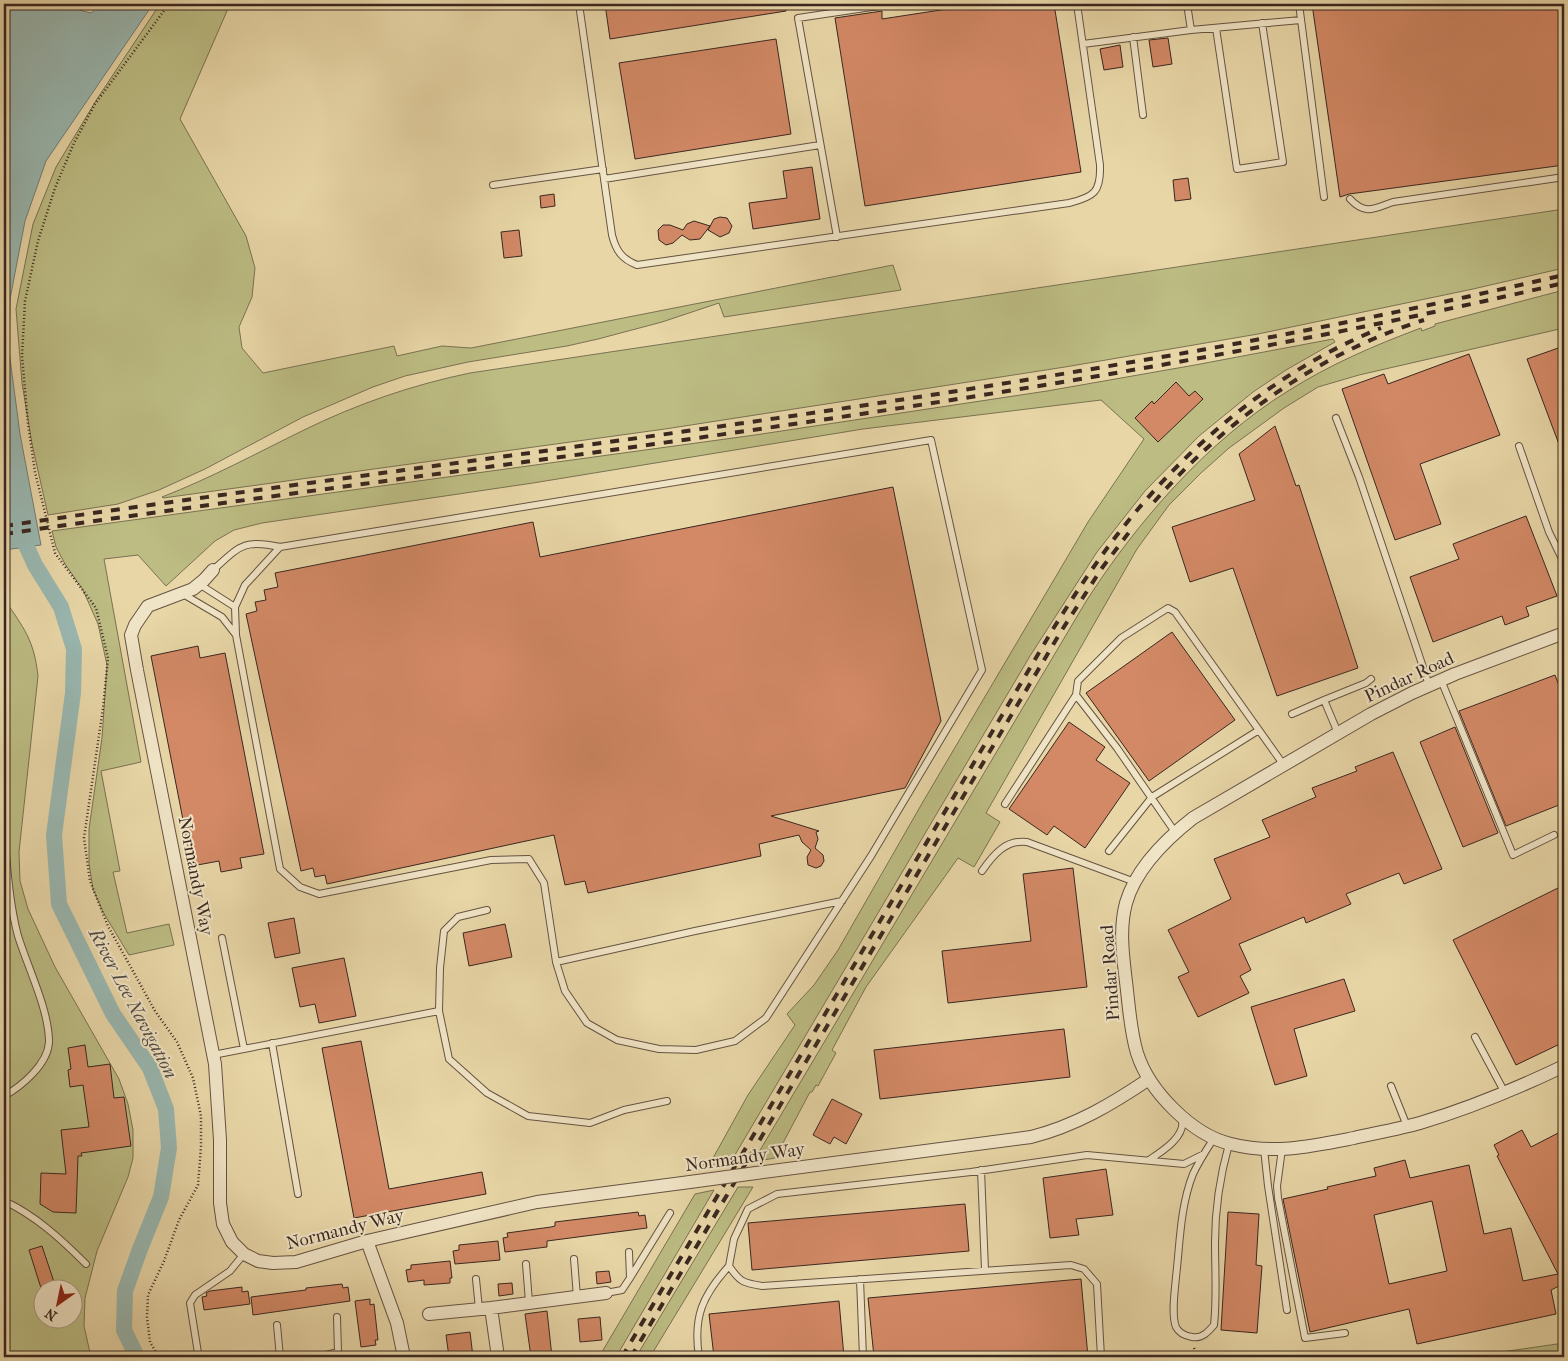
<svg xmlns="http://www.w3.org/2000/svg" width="1568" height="1361" font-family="'IM FELL French Canon',serif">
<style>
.green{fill:#bcbc83;stroke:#7a7252;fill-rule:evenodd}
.water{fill:#99b7b0;stroke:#737d76}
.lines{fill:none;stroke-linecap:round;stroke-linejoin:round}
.canal{stroke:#99b7b0;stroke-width:16}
.building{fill:#d38966;stroke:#392720;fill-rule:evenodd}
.lane-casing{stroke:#655342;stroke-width:8}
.street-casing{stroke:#655342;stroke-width:14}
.path{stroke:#392720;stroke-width:2.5;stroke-dasharray:1 2.5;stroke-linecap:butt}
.lane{stroke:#f0e4c6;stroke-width:6}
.street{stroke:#f0e4c6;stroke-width:12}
.rail{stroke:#392720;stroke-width:4;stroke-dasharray:9 9;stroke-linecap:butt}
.street-bridge-casing{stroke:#655342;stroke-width:14;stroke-linecap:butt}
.street-bridge{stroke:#f0e4c6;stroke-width:12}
.labels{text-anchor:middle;stroke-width:4;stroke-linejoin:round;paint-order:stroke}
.street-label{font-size:18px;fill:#392720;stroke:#f0e4c6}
.water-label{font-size:19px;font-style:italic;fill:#514b44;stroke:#f0e4c6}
</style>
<rect width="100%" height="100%" fill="#e8d6a7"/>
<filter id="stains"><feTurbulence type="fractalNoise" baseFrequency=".004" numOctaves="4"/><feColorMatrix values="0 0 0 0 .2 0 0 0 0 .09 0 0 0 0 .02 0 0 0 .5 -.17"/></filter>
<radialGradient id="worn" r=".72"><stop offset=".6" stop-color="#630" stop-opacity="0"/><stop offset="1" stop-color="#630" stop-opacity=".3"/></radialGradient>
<path class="green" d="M160,4H230L180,119L246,236L255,268L252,297L239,327L242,348L263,373L394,346L397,356L442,346L471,348L893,265L901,290L724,317L719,303L662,322L598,339L567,346L468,362L405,376L373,387L303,417L205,469L159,490L118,504L48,515L32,444L22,383L16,309L33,224L56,167L97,99Z
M1564,209V268L1473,289L1258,334L1065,367L665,429L163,498L162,497C211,478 257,453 304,430C357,404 412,385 470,373Z
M1564,290V328L1359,375L1318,387L1284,408L1229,448L1201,473L1169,505L1137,549L986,813L1000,822L974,867L958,858L866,987L832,1050L836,1053L818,1086L816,1085L812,1092H810L775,1158L753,1162L1085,603C1136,523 1207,441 1288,391C1329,365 1375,345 1421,328L1422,331L1435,326V324Z
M1333,339L1335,342L1286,370L1253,392L1199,436L1145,491L1097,552L1030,656L729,1165L698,1169L713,1158L748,1095L795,1025L787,1014L814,985L838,950L924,800L1088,522L1144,439L1101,400L863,429L533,483L262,523L234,530L215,541L166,586L138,555L104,559L141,762L101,771L120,871L113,872L127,933L169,924L174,945L129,955L103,912L93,889L89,863V829L102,738L107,665L98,624L83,590L65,564L56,547L52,531L755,435L1047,391L1195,365Z
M4,599C24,628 34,640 38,676L19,852L20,881L28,909L55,967L119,1079L128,1104L133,1130V1158L128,1177L97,1251L85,1298L84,1326L91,1357H4ZM42,1288H72V1318H42Z
M738,1187H753L650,1357H636Z
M714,1190L616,1357H599L695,1194Z
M1564,1343V1357H1467Z"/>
<path class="water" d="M4,4H74L79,10L91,13L102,4H153L46,161L25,221L10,299L9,351L20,434L41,545L4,550Z"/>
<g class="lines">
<path class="canal" d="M4,497L35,565L61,607L74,649L73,693L54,835L59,904L113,1014L150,1068L166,1109L169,1148L161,1197L140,1249L125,1291L124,1330L137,1357"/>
</g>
<path class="building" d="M605,4H785L786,11L610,39Z
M980,4H1054L1081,172L865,206L835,18L882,11V19Z
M1312,4H1564V165L1349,194L1340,197Z
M1168,38L1172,64L1153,67L1149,40Z
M776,39L791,134L635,159L619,63Z
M1120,45L1123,67L1104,70L1100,49Z
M812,167L820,219L753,229L749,203L787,198L783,171Z
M1188,178L1191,199L1175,201L1173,180Z
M554,194L555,206L541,208L540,196Z
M720,217L727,218L732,226L729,233L720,237L708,230L714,219Z
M694,221L710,226L700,239L690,240L682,235L673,243L666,245L659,240L658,230L663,225H670L683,230L687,224Z
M519,230L522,256L504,258L501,232Z
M1564,346V455H1563L1527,359Z
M1469,354L1500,435L1420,464L1441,524L1395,540L1342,389L1384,374L1388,384Z
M1176,382L1189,396L1195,391L1203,399L1158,442L1135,418L1152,401L1154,404Z
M1275,426L1296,486L1299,485L1358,668L1277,696L1233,568L1190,582L1172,527L1255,500L1239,454Z
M893,487L941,721L905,788L771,816L819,831L816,832L818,839L815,848L823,855L824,861L821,866L816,868L808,865L807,857L811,850L802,842L799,835L759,844L761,856L588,893L585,881L565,885L554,835L327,884L325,875L315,877L313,868L301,871L246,614L257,611L255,602L266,600L264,590L278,587L275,573L533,522L540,557Z
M1526,516L1557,596L1526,607L1529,616L1505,625L1502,616L1433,642L1410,577L1459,559L1453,544Z
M1172,632L1235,720L1149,781L1086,693Z
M198,646L200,658L225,653L264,854L240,858L242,868L221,872L219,861L192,866L151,656Z
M1555,675L1564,699V803L1506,826L1459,711Z
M1069,722L1105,747L1096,760L1130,783L1085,848L1054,826L1047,835L1009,809Z
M1455,727L1498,833L1463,847L1420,742Z
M1393,752L1442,869L1404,884L1399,873L1346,894L1351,904L1306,923L1304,917L1239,944L1251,970L1240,976L1249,993L1198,1017L1178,977L1189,972L1168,930L1231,899L1214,859L1270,837L1262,820L1316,797L1312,788L1357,771L1355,767Z
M1073,868L1087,987L948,1003L942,951L1031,941L1023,874Z
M1564,885V1042L1516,1065L1453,940Z
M294,918L300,953L275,958L268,923Z
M505,924L512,957L469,966L463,933Z
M344,958L356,1016L319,1023L315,1004L300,1007L292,968Z
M1344,979L1355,1011L1294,1029L1307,1076L1275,1085L1251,1007Z
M1064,1029L1070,1077L880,1099L874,1050Z
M361,1041L389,1189L482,1172L486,1194L354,1218L322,1048Z
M85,1045L88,1067L110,1064L114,1098L124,1097L131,1146L81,1153L82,1156H78L76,1213L53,1212L40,1204L41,1173L66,1174L61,1130L89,1127L83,1085L70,1087L68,1070L71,1069L68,1048Z
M832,1099L862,1114L846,1144L834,1137L830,1144L813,1135Z
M1522,1130L1531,1147L1564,1130V1286L1563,1284L1551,1290L1556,1314L1417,1344L1409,1309L1310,1332L1283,1199L1328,1189L1327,1187L1376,1176L1374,1168L1405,1160L1410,1178L1469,1165L1484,1234L1511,1228L1523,1281L1558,1274L1497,1156L1499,1155L1494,1145ZM1432,1201L1447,1271L1389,1284L1374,1215Z
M1106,1169L1113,1215L1076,1219L1079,1235L1050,1238L1043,1178Z
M965,1204L969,1251L752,1270L748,1223Z
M638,1212L639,1216L645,1215L647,1228L547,1241V1247L505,1252L503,1238L508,1237L507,1233L551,1227L555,1226V1222Z
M1228,1212L1259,1214L1256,1265L1262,1266L1257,1333L1221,1330Z
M498,1241L500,1260L455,1264L453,1251L459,1250V1245Z
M42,1246L56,1288H41L29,1250Z
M450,1261L452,1278H450V1283L424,1285V1280L408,1282L406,1270L411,1269V1265Z
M609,1271L611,1282L597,1284L596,1272Z
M1081,1279L1088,1357H874L868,1298Z
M512,1283L513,1294L499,1296L498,1284Z
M342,1284L343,1288L348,1287L350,1301L253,1315L251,1297L306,1290V1288Z
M242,1287V1292L248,1291L250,1304L204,1310L202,1297L207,1296L206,1293L210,1291Z
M370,1299V1305L374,1304L378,1340H375L376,1345L361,1347L355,1301Z
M839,1301L844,1357H714L709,1314Z
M547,1311L552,1357H531L525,1314Z
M600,1317L602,1340L580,1342L578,1319Z
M470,1332L473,1357H449L446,1335Z"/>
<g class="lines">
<defs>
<path id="lane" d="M579,4L612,235C616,251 622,259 637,265L1069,203C1094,197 1101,192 1100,165L1077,4
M1187,4L1191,30
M1299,4L1324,197
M1216,28L1237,169L1283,162L1262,23
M1133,37L1143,115
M1083,44L1191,30L1301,20
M604,179L820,145
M493,185L603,169
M1350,199C1366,216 1375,208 1393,202L1564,177
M837,237L798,18L892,4
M1336,418L1359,477L1429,685
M1519,446L1549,532L1564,563
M199,584L235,607
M183,594L222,617L236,635L280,869L300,887L319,894L491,860L529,859L544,883L556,962L565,991L587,1023L617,1040L659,1049L696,1050L735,1041L766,1018L871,856L982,670L931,440L280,547C243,539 240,546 213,570
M236,635L235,607L245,585L280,547
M4,638V701
M1441,680L1513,855L1554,835
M1292,714L1324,700
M1338,733L1324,700L1366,683L1371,679
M1005,804L1076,695
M4,830C7,865 9,902 18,936C28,968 49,1010 49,1042C48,1064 22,1086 4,1096
M1175,832L1117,748L1076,695L1078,681L1121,638L1168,608L1175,612L1283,764
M1109,851L1152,797L1259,730
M982,871C993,855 1006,839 1027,842L1135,882
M222,938L244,1049
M556,962L695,931L842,901
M439,1011L440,968L444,931L458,917L487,910
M1475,1037L1505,1093
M272,1043L298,1194
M213,1055L439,1011L449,1059L487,1093L528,1116L590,1123L624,1110L667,1101
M1391,1086L1407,1126
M1214,1138C1207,1149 1199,1161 1193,1174C1180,1207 1180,1243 1176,1277C1175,1290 1171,1315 1176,1327C1179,1333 1186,1336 1192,1337C1202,1339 1208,1332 1214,1325C1217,1298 1215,1270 1215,1243C1215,1210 1220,1176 1229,1144
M1264,1149L1268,1186L1287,1310
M1282,1149L1277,1186L1278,1198L1305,1338L1345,1333
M1149,1160C1161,1152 1186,1137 1182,1119
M981,1170L985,1270
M4,1201C35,1215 62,1240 86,1264
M574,1259L577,1297
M526,1264L529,1302
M630,1278L670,1213
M476,1279L479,1309
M860,1279L863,1357
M606,1293L622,1290L630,1278L629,1252
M277,1325L280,1357
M202,1357L198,1353L190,1303L195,1295L230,1271L244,1254
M318,1357L338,1352L337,1317
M699,1357C693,1317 702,1296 729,1266
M1101,1357L1097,1284L1084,1269L1071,1265L762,1286C743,1283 740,1282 729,1266L734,1239L748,1209L777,1194L971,1172L1087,1155L1184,1164L1204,1154"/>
<path id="street" d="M213,570L204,580L193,589L148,606L135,625L131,635L137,670L215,1064L220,1140V1203L223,1224L232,1242L244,1254L258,1261L273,1263L296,1262L367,1241L537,1202L690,1182
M1564,633L1455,674L1412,693L1371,714L1193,818C1165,840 1136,868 1126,903C1119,929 1123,956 1126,982C1129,1005 1130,1030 1137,1053C1149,1091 1192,1135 1231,1144C1273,1155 1313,1146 1354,1138C1376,1133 1399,1129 1420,1123C1470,1108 1518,1088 1564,1066
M756,1173L1031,1137C1075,1126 1112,1104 1149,1079
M367,1241L397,1323L404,1357
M491,1308L498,1357
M429,1314L491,1308L606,1293"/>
</defs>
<use href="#lane" class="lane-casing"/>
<use href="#street" class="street-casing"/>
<path class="path" d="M1194,1348L1198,1357
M159,1357L150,1342L147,1317L148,1295L164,1261L179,1220L198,1185L201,1147V1116L193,1078L177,1042L155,1011L108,926L90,881L84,838L103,708L108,658L96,608L55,553L35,472L28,424L22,356L25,301L38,241L55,188L74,143L95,104L169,4
M1550,1357L1564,1354"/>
<use href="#lane" class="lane"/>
<use href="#street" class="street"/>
<path class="rail" d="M1154,502C1226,420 1319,353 1424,320
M4,526C384,470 766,426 1144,360C1285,336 1425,307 1564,275
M4,534C525,458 1051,403 1564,283
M622,1357L1053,629C1073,597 1094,565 1117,535C1186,446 1276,370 1381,328
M631,1357L1060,633L1102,568L1130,531"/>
<defs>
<path id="street-bridge" d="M690,1182L756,1173"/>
</defs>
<use href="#street-bridge" class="street-bridge-casing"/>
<use href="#street-bridge" class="street-bridge"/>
</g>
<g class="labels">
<g class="street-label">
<text transform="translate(1409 677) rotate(-25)" y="6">Pindar Road</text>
<text transform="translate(196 876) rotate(79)" y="6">Normandy Way</text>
<text transform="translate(1110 973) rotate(-94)" y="6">Pindar Road</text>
<text transform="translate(745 1157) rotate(-8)" y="6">Normandy Way</text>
<text transform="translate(345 1229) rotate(-14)" y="6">Normandy Way</text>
</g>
<g class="water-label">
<text transform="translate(134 1003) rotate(62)" y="7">River Lee Navigation</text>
</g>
</g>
<rect width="1568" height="1361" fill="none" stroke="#e8d6a7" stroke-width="20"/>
<rect x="5" y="5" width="1558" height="1351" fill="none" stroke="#392720" stroke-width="2.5"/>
<rect x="10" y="10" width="1548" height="1341" fill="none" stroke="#392720"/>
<g transform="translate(58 1304) rotate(213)"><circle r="24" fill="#f0e4c6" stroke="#a79884"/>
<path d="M0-4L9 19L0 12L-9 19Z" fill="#8f2418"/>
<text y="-8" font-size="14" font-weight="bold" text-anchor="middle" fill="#392720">N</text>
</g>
<rect width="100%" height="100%" filter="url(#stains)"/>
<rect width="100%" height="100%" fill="url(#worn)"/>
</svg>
